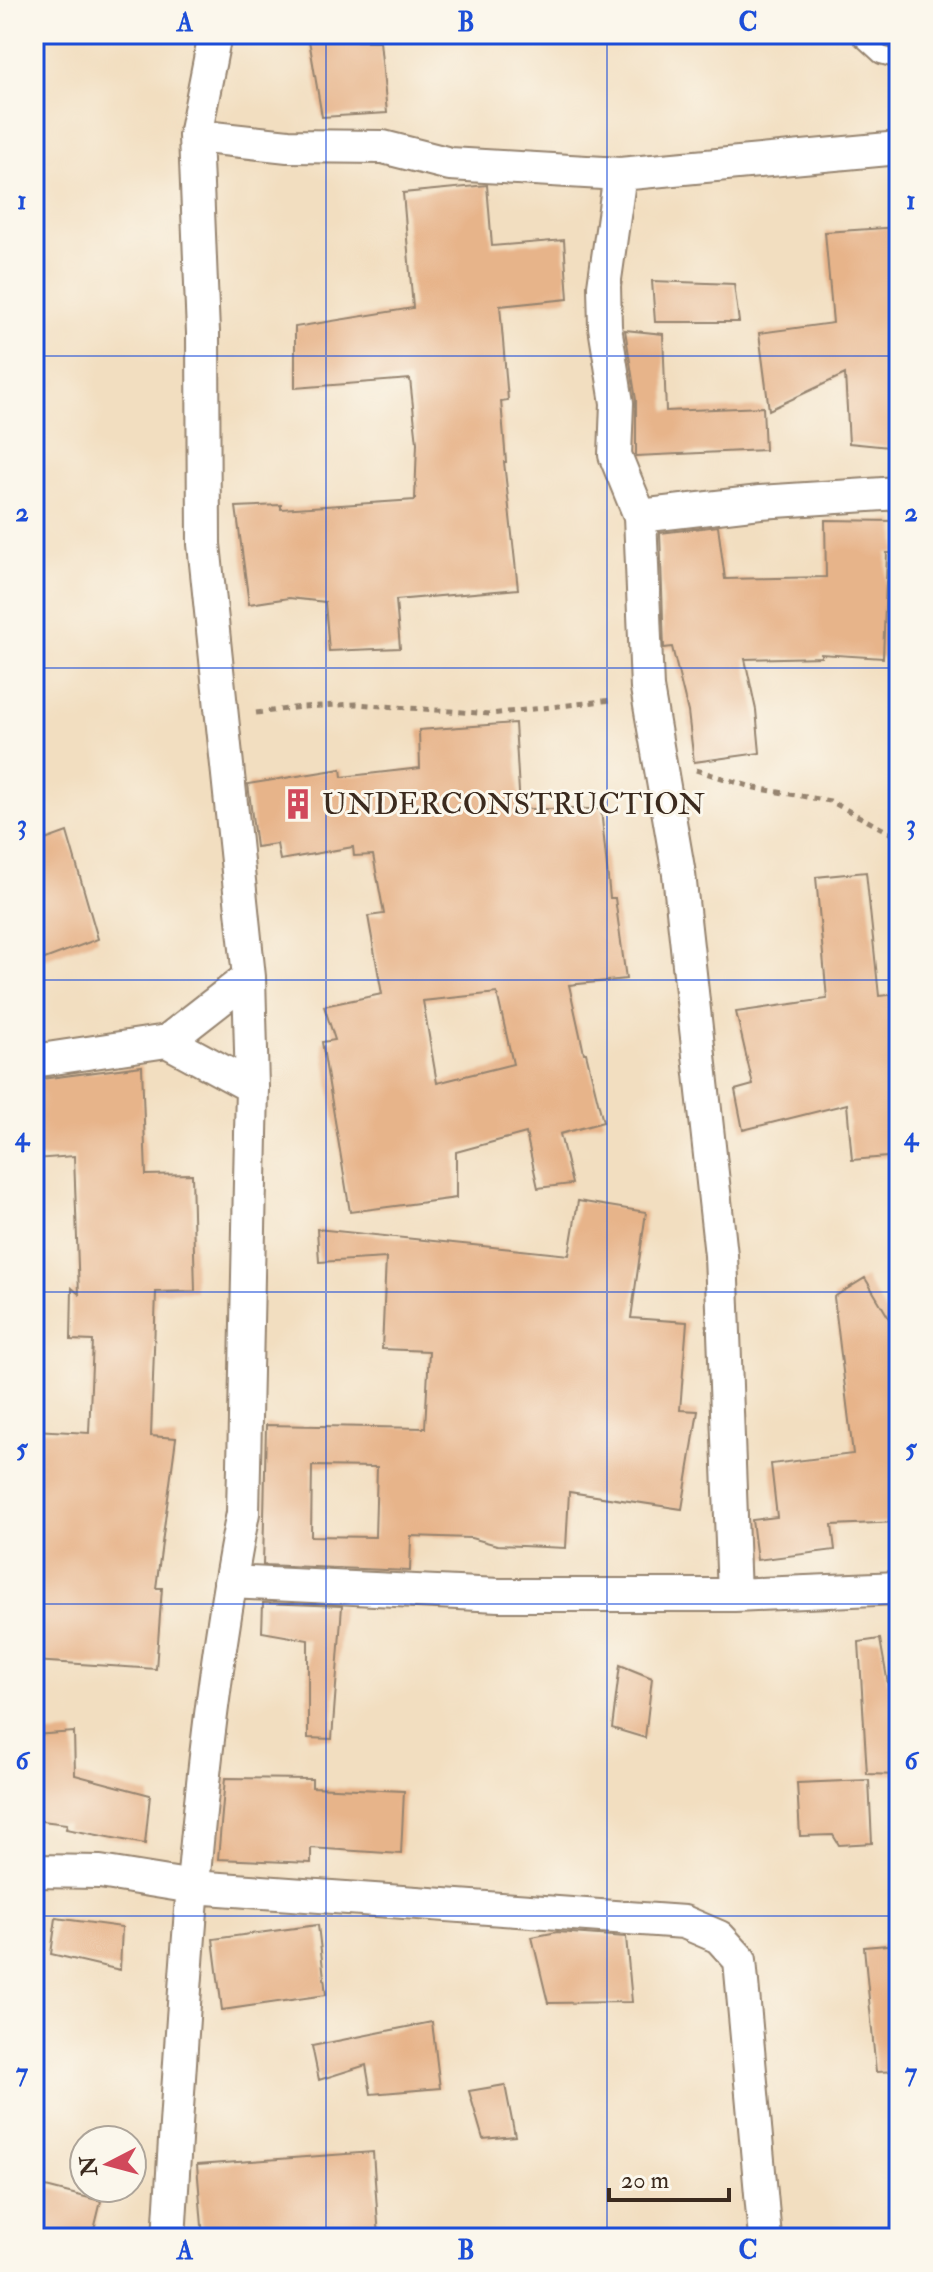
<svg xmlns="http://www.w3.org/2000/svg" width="933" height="2272" font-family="'IM FELL Double Pica',serif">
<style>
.building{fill:#e7b48a;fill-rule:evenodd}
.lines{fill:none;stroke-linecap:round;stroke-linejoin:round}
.lane-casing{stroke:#96846f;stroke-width:20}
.street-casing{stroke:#96846f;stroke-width:36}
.path{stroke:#96846f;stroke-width:5;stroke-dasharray:6 6;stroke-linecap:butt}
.lane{stroke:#fff;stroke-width:16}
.street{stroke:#fff;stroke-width:32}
.grid{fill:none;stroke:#1d4ed8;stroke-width:2;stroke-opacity:0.55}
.labels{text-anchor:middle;stroke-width:6;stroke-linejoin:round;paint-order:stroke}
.poi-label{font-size:30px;fill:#3b2a1e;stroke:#fbf7ec;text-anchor:start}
.neatline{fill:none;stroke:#1d4ed8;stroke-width:3}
.grid-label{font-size:26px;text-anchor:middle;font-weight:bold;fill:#1d4ed8}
</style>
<rect width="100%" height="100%" fill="#fbf7ec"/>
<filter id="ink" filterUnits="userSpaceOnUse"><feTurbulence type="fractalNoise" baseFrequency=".0125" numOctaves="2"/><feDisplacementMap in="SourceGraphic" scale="16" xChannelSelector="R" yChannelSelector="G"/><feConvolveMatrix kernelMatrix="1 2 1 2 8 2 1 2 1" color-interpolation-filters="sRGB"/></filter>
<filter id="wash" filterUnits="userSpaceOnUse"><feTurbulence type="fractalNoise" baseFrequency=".006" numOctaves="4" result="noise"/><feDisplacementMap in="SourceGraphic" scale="32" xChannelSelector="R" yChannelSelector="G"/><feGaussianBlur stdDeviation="1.8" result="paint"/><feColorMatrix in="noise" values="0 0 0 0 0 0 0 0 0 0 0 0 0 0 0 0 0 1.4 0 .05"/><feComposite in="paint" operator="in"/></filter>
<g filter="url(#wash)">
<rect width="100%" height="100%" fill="#f2dec0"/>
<g id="blocks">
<path class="building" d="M309,40L380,41L387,113L322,117Z
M487,185L492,246L564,240L568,299L500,306L508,400L501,401L506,462H504L518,589L396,600L400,648L329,651L325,602L289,598L249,604L236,507L281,505V509L415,500L417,443L410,379L295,388V327L413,308L403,193Z
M899,227V448L849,443L845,374L769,410L759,333L833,323L825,232Z
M652,281L734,284L739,322H655Z
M625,330L663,334L666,411L763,407L765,450L636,456V400Z
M825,520L895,521L896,553H887L883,658L821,654V657L745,659L756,710L760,753L694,762L688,712L672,647L664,648L660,533L718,526L725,579L826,577Z
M515,723L520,809H601L610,898H615L626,979L569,985L584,1053H586L603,1122L560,1134L572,1184L538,1188L526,1133L456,1152V1198L350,1212L322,1042L335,1040L324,1006L382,994L368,916L384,914L373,855L354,856L353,847L280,860L277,844L256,847L248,784L341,769L342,777L420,768L419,730ZM497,993L513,1064L437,1083L423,1001Z
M67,832L98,939L34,963V844Z
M866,872L879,996L899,994V1156L852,1160L847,1104L743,1130L735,1090L753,1085L736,1012L827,999L816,877Z
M142,1066L146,1175L192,1174L195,1291L156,1292L151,1436L176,1438L156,1588H162L156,1669L34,1661V1430L89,1433L93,1341L71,1340L72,1288L79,1294L74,1156L34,1159V1080Z
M578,1201L646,1212L631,1318L687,1322L680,1410L698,1411L682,1509L569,1492L566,1548L497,1545L471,1538L411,1536L410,1571L263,1565L266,1425L425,1428L429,1351L382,1349L386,1258L319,1262L317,1229L569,1255ZM312,1466L377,1467L375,1537L311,1536Z
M865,1278L899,1335V1522L832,1525L835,1550L757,1560L752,1520L777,1517L771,1464L853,1454L834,1297Z
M263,1603L342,1606L332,1739L308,1738V1640L262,1632Z
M880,1639L899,1746V1775L867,1774L859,1642Z
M620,1665L652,1678L645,1738L612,1728Z
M74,1732L75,1775L150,1795L145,1844L66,1829L67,1824L34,1820V1735Z
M225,1778L312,1779V1787L404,1791L401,1854L311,1848V1863L218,1859Z
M869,1780L872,1843L839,1845L833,1835L800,1836L797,1783Z
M56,1918L122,1927L120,1970L51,1954Z
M318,1925L326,1995L222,2010L213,1939Z
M557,1932L626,1937L632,2002L548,2003L532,1937Z
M899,1944V2071L876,2072L864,1947Z
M432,2022L440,2088L371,2094L366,2065L319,2080L312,2046Z
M505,2085L515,2136L483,2139L469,2091Z
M373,2152L379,2238H281L280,2236L203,2238L197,2165Z
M34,2184L101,2201L92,2238H34Z"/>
</g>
</g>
<g filter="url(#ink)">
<use href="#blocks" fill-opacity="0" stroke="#96846f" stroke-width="2"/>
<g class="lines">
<defs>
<path id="lane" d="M858,34L881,55L899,60"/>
<path id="street" d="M195,136L288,146L383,147L450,164L620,174L899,148
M620,174L604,286L605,327L617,403L615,455L640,516L647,688L679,874L721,1255L734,1595
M640,516L760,502L899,493
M167,1041L252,1087
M34,1061L167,1041L249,977
M230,1582L499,1595H734L899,1588
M34,1871L100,1872L193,1887L684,1922L719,1937L740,1960L765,2238
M169,2238C184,1996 196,1752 243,1513L252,1087L249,977L204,544L203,333L195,136L215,34"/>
</defs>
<use href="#lane" class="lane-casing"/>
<use href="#street" class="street-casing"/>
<path class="path" d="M256,713L302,707L356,704L490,714L612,700
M696,770L755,788L830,801L892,834L899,842"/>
<use href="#lane" class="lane"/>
<use href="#street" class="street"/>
</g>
</g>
<path class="grid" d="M326,34V2238M607,34V2238M34,356H899M34,668H899M34,980H899M34,1292H899M34,1604H899M34,1916H899"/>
<defs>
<symbol id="building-bare" viewBox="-9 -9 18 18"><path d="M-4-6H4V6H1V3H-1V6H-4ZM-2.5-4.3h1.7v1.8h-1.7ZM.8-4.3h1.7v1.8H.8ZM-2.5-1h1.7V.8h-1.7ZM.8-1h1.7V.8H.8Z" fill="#d1495b" stroke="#fbf7ec" stroke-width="2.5" paint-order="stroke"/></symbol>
</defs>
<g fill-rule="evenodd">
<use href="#building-bare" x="276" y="782" width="44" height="44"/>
</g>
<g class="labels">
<g class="poi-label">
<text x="322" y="814">UNDERCONSTRUCTION</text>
</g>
</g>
<rect width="933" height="2272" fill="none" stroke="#fbf7ec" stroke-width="88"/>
<g transform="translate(108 2164) rotate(264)"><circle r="38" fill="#fbf7ec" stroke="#aea59a" stroke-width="2"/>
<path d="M0-6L14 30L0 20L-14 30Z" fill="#d1495b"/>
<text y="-12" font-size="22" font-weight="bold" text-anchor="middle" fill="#3b2a1e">N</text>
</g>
<path d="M609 2188v12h120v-12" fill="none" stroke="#3b2a1e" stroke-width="4"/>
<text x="621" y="2188" font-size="24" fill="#3b2a1e" stroke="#fbf7ec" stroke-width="6" paint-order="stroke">20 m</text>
<rect x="44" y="44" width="845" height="2184" class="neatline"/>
<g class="grid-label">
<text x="185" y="31">A</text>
<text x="466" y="31">B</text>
<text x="748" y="31">C</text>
<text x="22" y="209">1</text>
<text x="911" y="209">1</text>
<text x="22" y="521">2</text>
<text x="911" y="521">2</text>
<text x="22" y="833">3</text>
<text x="911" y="833">3</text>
<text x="22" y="1145">4</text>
<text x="911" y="1145">4</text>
<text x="22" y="1457">5</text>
<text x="911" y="1457">5</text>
<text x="22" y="1769">6</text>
<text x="911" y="1769">6</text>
<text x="22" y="2081">7</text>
<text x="911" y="2081">7</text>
<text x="185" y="2259">A</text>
<text x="466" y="2259">B</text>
<text x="748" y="2259">C</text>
</g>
</svg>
